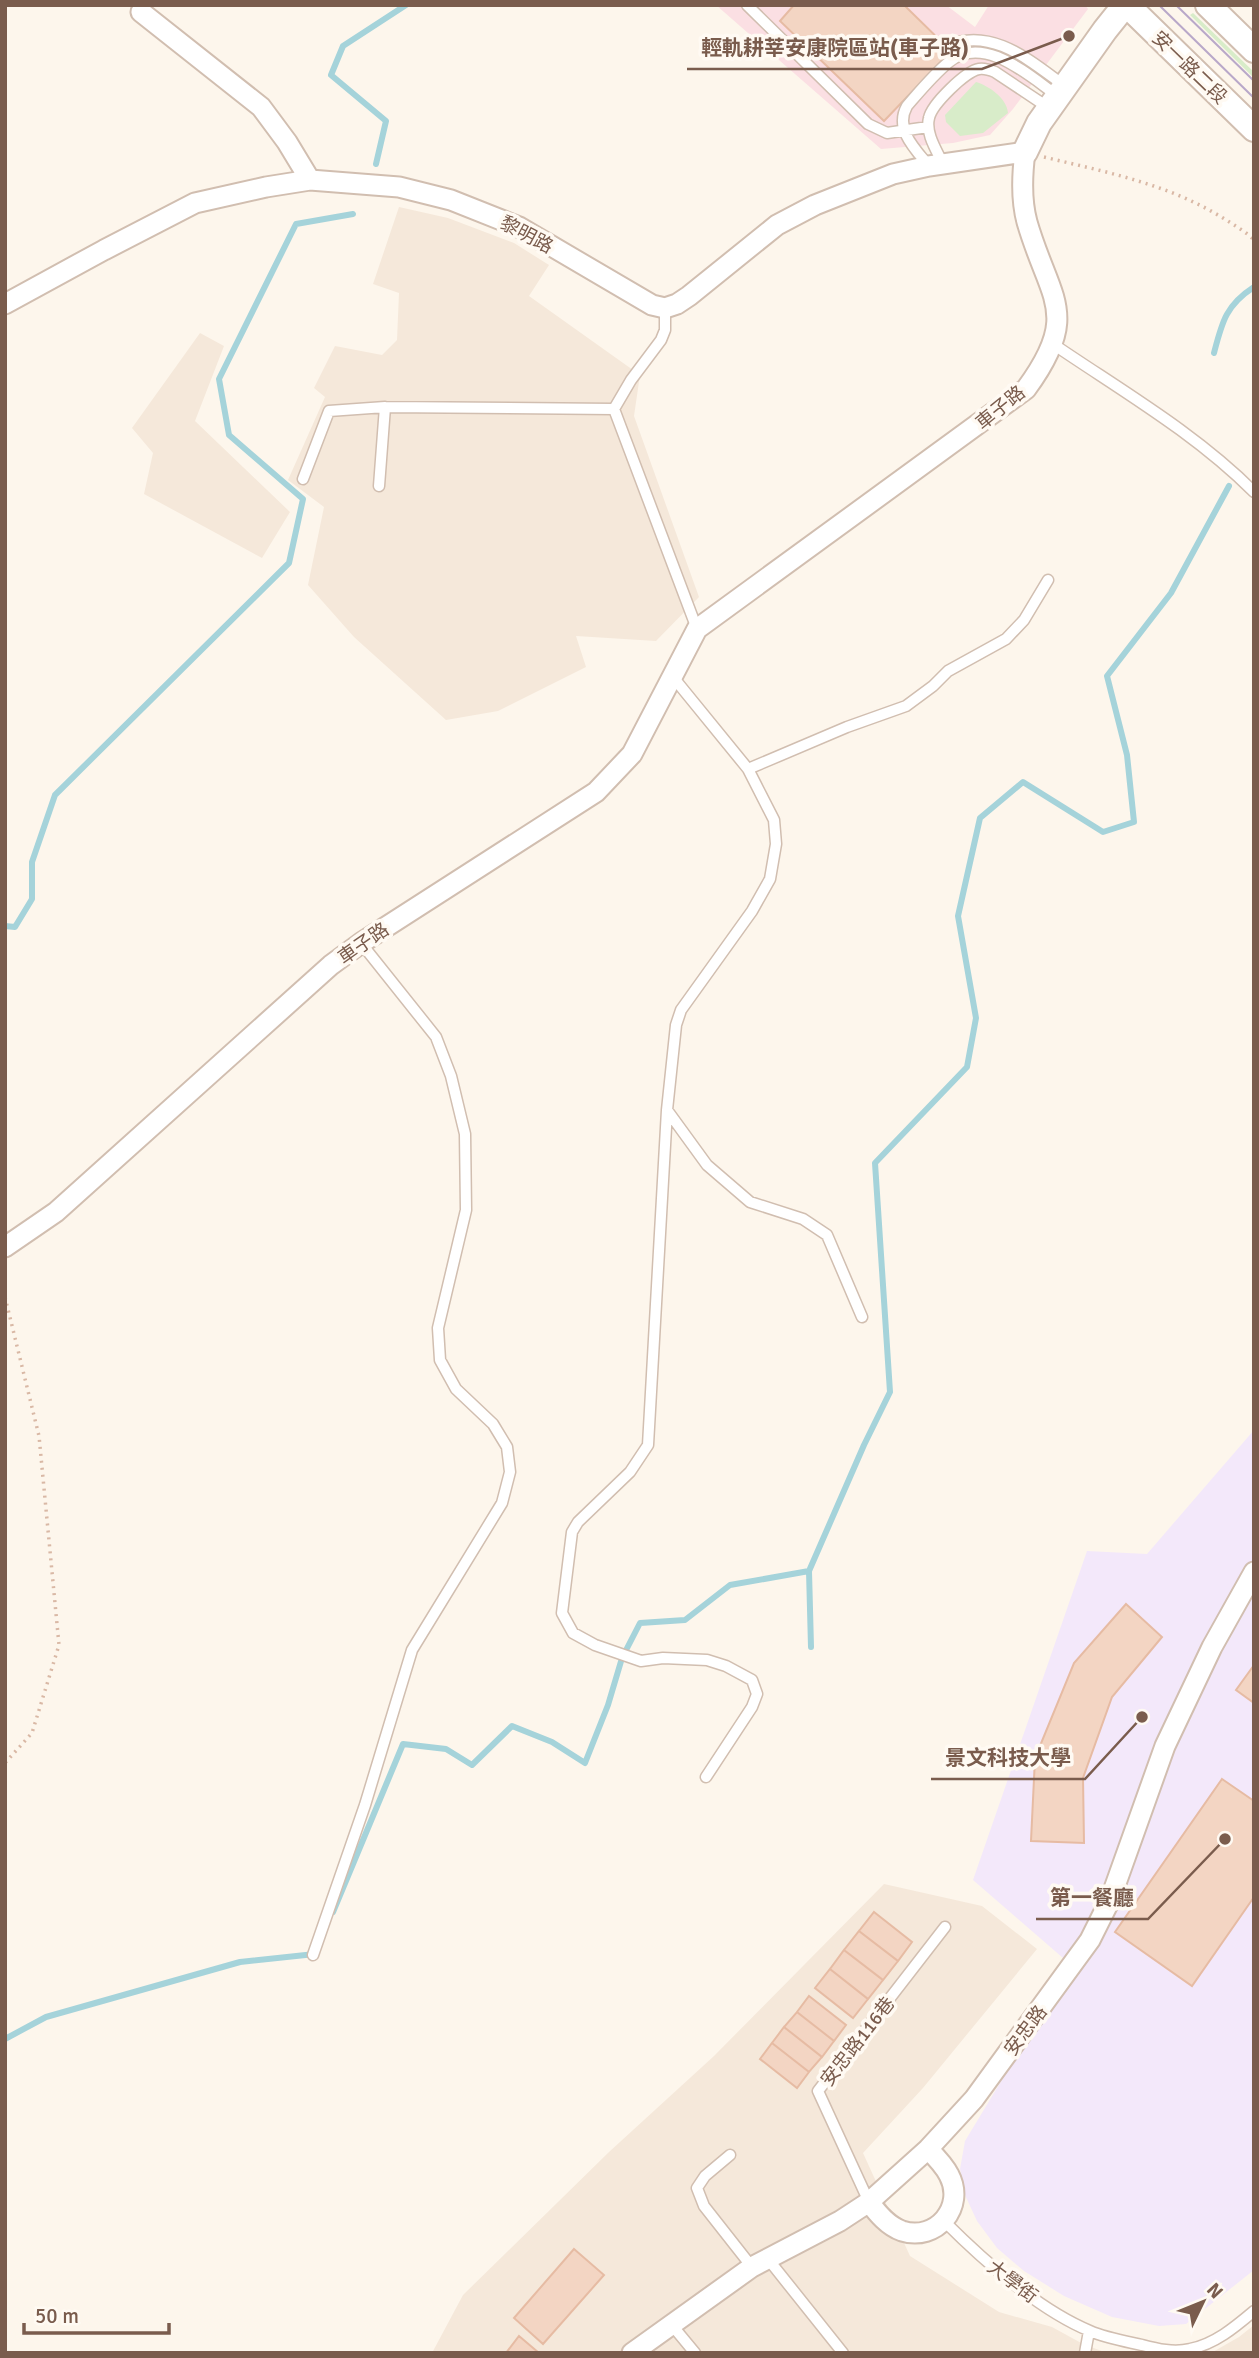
<svg xmlns="http://www.w3.org/2000/svg" width="1259" height="2358" font-family="Signika,'Noto Sans TC',sans-serif">
<style>
.residential{fill:#f5e8da}
.education{fill:#f3e8fa}
.medical{fill:#fbdfe3}
.green{fill:#d8ecc9}
.lines{fill:none;stroke-linecap:round;stroke-linejoin:round}
.stream{stroke:#a5d3da;stroke-width:6}
.building{fill:#f3d5c3;stroke:#e6bba3;stroke-width:2}
.service-casing{stroke:#d1beb0;stroke-width:13}
.minor-casing{stroke:#d1beb0;stroke-width:23}
.tertiary-casing{stroke:#d1beb0;stroke-width:28}
.path{stroke:#d9b8a5;stroke-width:3.5;stroke-dasharray:2 5;stroke-linecap:butt}
.service{stroke:#fff;stroke-width:10}
.minor{stroke:#fff;stroke-width:19}
.tertiary{stroke:#fff;stroke-width:24}
.tram{stroke:#b9a8c9;stroke-width:2}
.labels{text-anchor:middle;stroke-width:7;stroke-linejoin:round;paint-order:stroke}
.street-label{font-size:19px;fill:#7a5c4d;stroke:#fffaf3}
.leader{fill:none;stroke:#7a5c4d;stroke-width:2.5}
.callout-dot{fill:#7a5c4d;stroke:#fffaf3;stroke-width:2.5}
.callout-label{font-size:21px;text-anchor:middle;font-weight:bold;fill:#7a5c4d;stroke:#fffaf3;stroke-width:7;stroke-linejoin:round;paint-order:stroke}
</style>
<rect width="100%" height="100%" fill="#fdf6ec"/>
<path class="residential" d="M399,207L448,218L514,243L549,265L529,296L640,375L634,416L699,597L656,641L576,636L586,667L498,711L446,720L354,637L308,585L324,507L288,480L325,397L314,388L335,346L382,355L397,340L399,293L373,284Z
M200,333L224,346L195,421L290,512L262,558L144,494L153,453L132,428Z
M884,1884L982,1906L1037,1949L923,2088L863,2153L910,2256L999,2312L1052,2327L1083,2344L1107,2353H432L463,2295L609,2152L714,2056Z
M1254,2325V2353H1211L1239,2337Z"/>
<path class="education" d="M1254,1430V2270L1186,2324L1159,2326L1112,2317L1064,2296L1024,2271L997,2248L977,2221L965,2195L960,2169L965,2141L1023,2045L1078,1971L973,1880L1087,1551L1147,1554Z"/>
<path class="medical" d="M716,5H946L975,27L989,5H1085L1088,9L1013,109L990,135L953,143L881,149Z"/>
<path class="green" d="M1193,13L1254,72V78L1190,15Z
M976,82C989,86 1007,98 1008,113L983,133L960,136L946,122L945,115Z"/>
<g class="lines">
<path class="stream" d="M376,164L386,121L331,75L343,46L406,5
M1214,353C1222,322 1226,305 1254,287
M5,926L15,927L32,899V862L55,795L289,563L303,499L229,435L219,379L296,224L353,214
M809,1571L811,1647
M333,1912L403,1744L446,1749L472,1765L512,1726L552,1742L585,1763L608,1705L622,1658L640,1623L685,1620L730,1585L809,1571L864,1445L890,1392L875,1163L967,1067L976,1018L958,916L980,818L1023,782L1103,832L1134,822L1127,755L1107,676L1171,593L1229,486
M5,2039L46,2017L240,1962L315,1954"/>
</g>
<path class="building" d="M794,5H904L951,51L884,121L780,21Z
M1126,1604L1162,1637L1112,1697L1083,1778L1084,1843L1031,1841L1035,1758L1074,1663Z
M1254,1665V1703L1236,1690Z
M1222,1779L1254,1801V1897L1192,1986L1115,1932Z
M874,1912L912,1942L898,1961L859,1931Z
M859,1931L898,1961L883,1980L844,1950Z
M844,1950L883,1980L868,1999L830,1969Z
M830,1969L868,1999L853,2018L815,1988Z
M809,1996L846,2025L834,2041L797,2012Z
M797,2012L834,2041L822,2057L784,2027Z
M784,2027L822,2057L809,2072L772,2043Z
M772,2043L809,2072L797,2088L760,2059Z
M574,2249L604,2275L543,2344L514,2318Z
M519,2336L539,2353H506Z"/>
<g class="lines">
<defs>
<path id="service" d="M747,5L868,124L887,133L928,127
M946,46C992,26 1030,61 1065,86
M943,164C937,151 925,133 929,118C932,104 966,71 979,69C985,68 990,70 995,72L1049,108
M929,166C915,149 894,129 907,106C920,91 934,74 949,62C984,33 1030,77 1058,96
M665,308V330L661,340L631,380L614,409L697,629
M1053,344C1122,391 1195,433 1254,492
M303,479L329,411L385,407L614,409
M379,486L385,407
M673,677L748,769L774,820L776,844L770,879L752,911L681,1010L676,1025L667,1110L648,1445L630,1472L578,1522L572,1532L562,1613L573,1633L595,1645L641,1661L663,1658L707,1660L726,1666L752,1680L757,1694L752,1707L706,1777
M748,769L847,727L906,706L933,686L948,671L1006,639L1024,620L1048,580
M667,1110L707,1165L750,1202L803,1219L827,1235L862,1317
M313,1955L365,1805L412,1650L502,1503L510,1472L507,1447L493,1424L456,1389L440,1360L438,1328L466,1210L465,1134L451,1076L436,1037L361,943
M730,2155L705,2176L697,2188L704,2206L752,2267
M869,2202L818,2091L945,1927
M944,2221C984,2261 1037,2309 1090,2331C1106,2338 1124,2341 1142,2345C1157,2349 1174,2353 1190,2349C1215,2344 1235,2327 1254,2311
M768,2259L843,2353
M671,2324L695,2353
M1085,2353L1089,2331"/>
<path id="minor" d="M141,12L261,107L287,142L310,180
M5,304L104,250L195,203L266,187L310,180L399,187L451,200L519,227L652,305L665,308L677,304L689,296L777,225L815,205L893,174L929,166L1025,152C1022,175 1021,200 1027,222C1049,299 1082,313 1026,389L697,629L632,754L596,792L361,943L331,965L56,1212L5,1247
M869,2202C878,2214 888,2226 902,2231C936,2242 966,2207 949,2175C944,2165 936,2157 928,2149
M632,2353L752,2267L840,2221L869,2202L928,2149L974,2099L1090,1940L1110,1900L1165,1746L1212,1647L1254,1572"/>
<path id="tertiary" d="M1127,5L1254,129
M1208,5L1254,50
M1025,152L1039,123L1105,30L1125,5"/>
</defs>
<use href="#service" class="service-casing"/>
<use href="#minor" class="minor-casing"/>
<use href="#tertiary" class="tertiary-casing"/>
<path class="path" d="M1044,157C1106,172 1168,184 1223,218C1234,225 1245,231 1254,240
M5,1297L39,1436L59,1645L32,1733L5,1763"/>
<use href="#service" class="service"/>
<use href="#minor" class="minor"/>
<use href="#tertiary" class="tertiary"/>
<path class="tram" d="M1159,5L1254,98
M1176,5L1254,81"/>
</g>
<g class="labels">
<g class="street-label">
<text transform="translate(1190 67) rotate(44)" y="7">安一路二段</text>
<text transform="translate(527 234) rotate(28)" y="7">黎明路</text>
<text transform="translate(1000 407) rotate(-39)" y="7">車子路</text>
<text transform="translate(363 943) rotate(-35)" y="7">車子路</text>
<text transform="translate(1025 2030) rotate(-53)" y="7">安忠路</text>
<text transform="translate(857 2041) rotate(-52)" y="7">安忠路116巷</text>
<text transform="translate(1013 2281) rotate(37)" y="7">大學街</text>
</g>
</g>
<path class="leader" d="M1069 36L982 69H687M1142 1717L1085 1779H931M1225 1839L1148 1919H1036"/>
<g class="callout-dot">
<circle cx="1069" cy="36" r="7"/>
<circle cx="1142" cy="1717" r="7"/>
<circle cx="1225" cy="1839" r="7"/>
</g>
<g class="callout-label">
<text x="835" y="55">輕軌耕莘安康院區站(車子路)</text>
<text x="1008" y="1765">景文科技大學</text>
<text x="1092" y="1905">第一餐廳</text>
</g>
<rect width="1259" height="2358" fill="none" stroke="#7a5c4d" stroke-width="14"/>
<g transform="translate(1203 2302) rotate(47)" stroke="#fffaf3" stroke-width="5" paint-order="stroke">
<path d="M0-5L12 26L0 18L-12 26Z" fill="#7a5c4d"/>
<text y="-10" font-size="19" font-weight="bold" text-anchor="middle" fill="#7a5c4d">N</text>
</g>
<path d="M24 2323v10h145v-10" fill="none" stroke="#7a5c4d" stroke-width="3.5"/>
<text x="35" y="2323" font-size="21" fill="#7a5c4d" stroke="#fffaf3" stroke-width="5" paint-order="stroke">50 m</text>
</svg>
